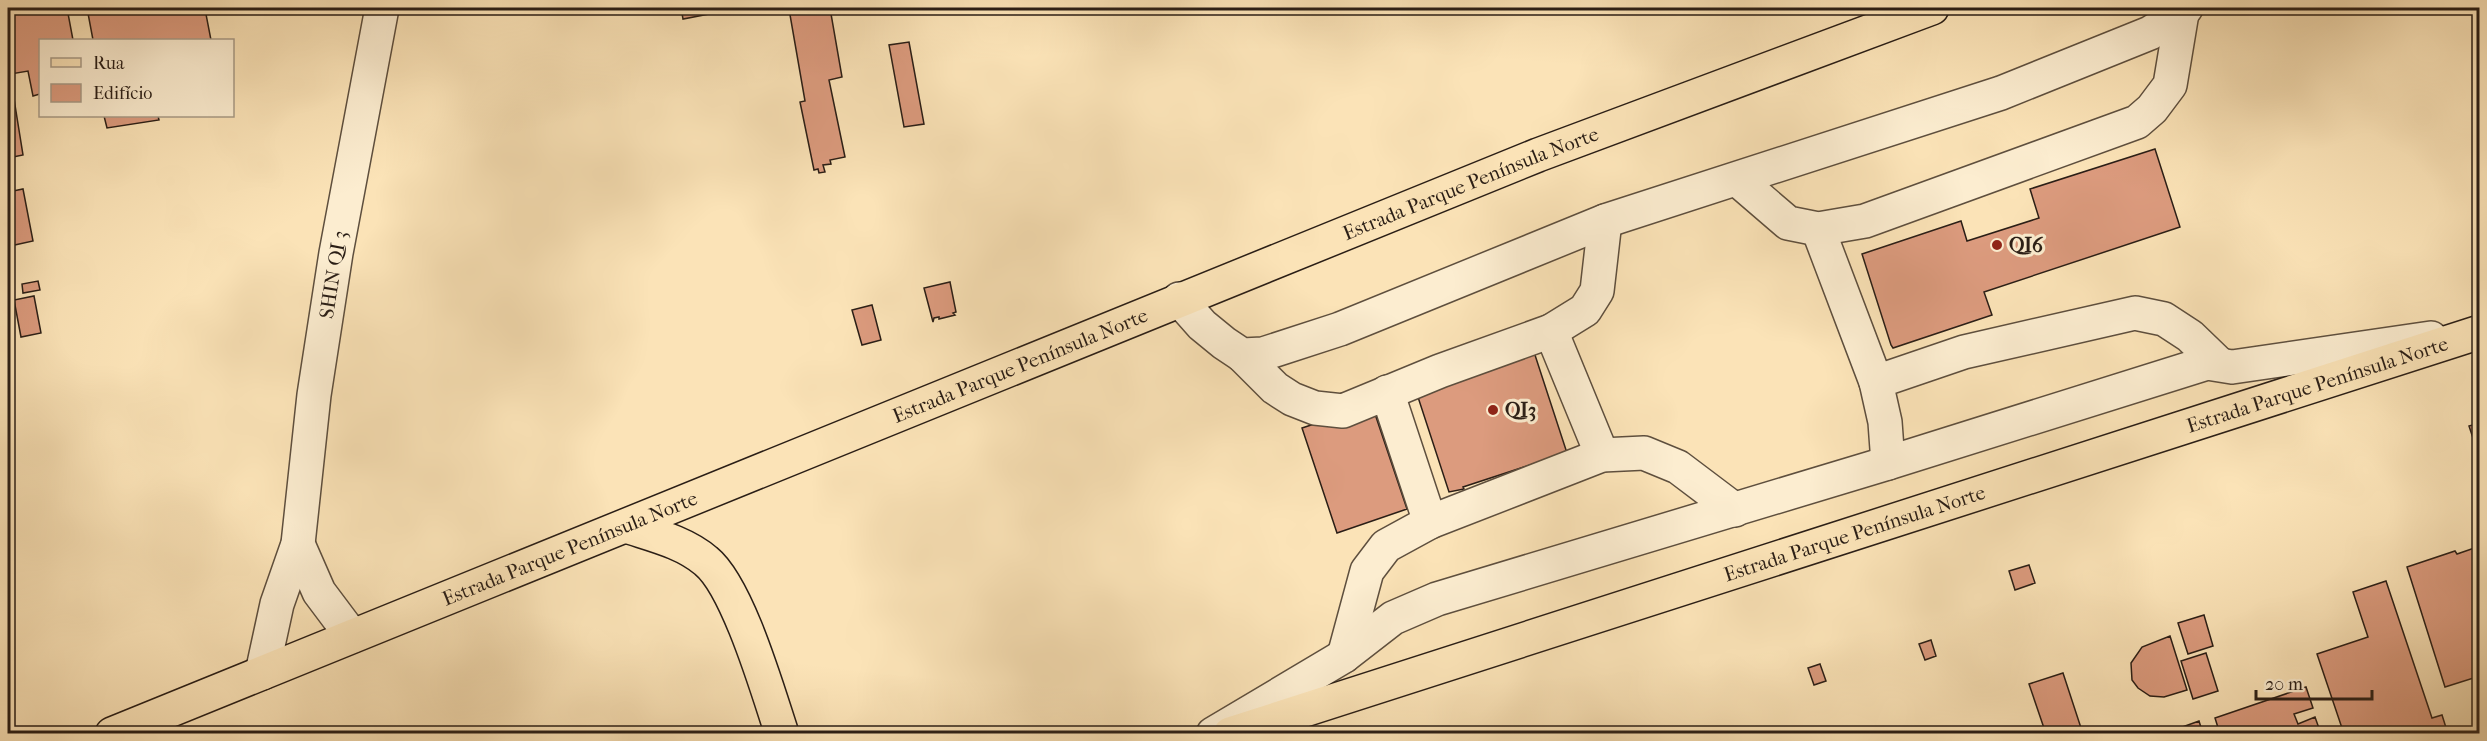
<svg xmlns="http://www.w3.org/2000/svg" width="2487" height="741" font-family="'IM FELL French Canon',serif">
<style>
.building{fill:#dc9b7e;stroke:#2a1e16;stroke-width:1.5}
.lines{fill:none;stroke-linecap:round;stroke-linejoin:round}
.minor-casing{stroke:#5e4f3e;stroke-width:36}
.major-casing{stroke:#2a1e16;stroke-width:36}
.minor{stroke:#fcedd0;stroke-width:33}
.major{stroke:#fbe3b7;stroke-width:33}
.poi-dot{fill:#8f2418;stroke:#fcedd0;stroke-width:2}
.labels{text-anchor:middle;stroke-width:6;stroke-linejoin:round;paint-order:stroke}
.street-label{font-size:20px;fill:#2a1e16;stroke:#fcedd0}
.poi-label{font-size:20px;font-weight:bold;fill:#2a1e16;stroke:#fcedd0;text-anchor:start}
</style>
<rect width="100%" height="100%" fill="#fbe3b7"/>
<filter id="stains"><feTurbulence type="fractalNoise" baseFrequency=".00333" numOctaves="4"/><feColorMatrix values="0 0 0 0 .2 0 0 0 0 .09 0 0 0 0 .02 0 0 0 .5 -.17"/></filter>
<radialGradient id="worn" r=".72"><stop offset=".6" stop-color="#630" stop-opacity="0"/><stop offset="1" stop-color="#630" stop-opacity=".3"/></radialGradient>
<path class="building" d="M8,8H67L73,40H40V94L33,96L28,71L10,74L23,155L8,158Z
M87,8H186L187,12L205,9L211,40H93Z
M681,8H740L683,19Z
M784,8H830L842,77L829,80L845,157L830,160L831,164L823,165L825,172L819,173L818,169L814,170L800,102L805,101L789,9L785,10Z
M909,42L924,124L904,127L889,45Z
M104,116H158L159,120L107,128Z
M2155,149L2180,227L1984,292L1992,315L1893,348L1891,345L1862,254L1961,221L1967,241L2039,218L2030,189Z
M23,189L33,241L10,246L8,192Z
M38,281L40,290L23,293L22,284Z
M950,282L956,312L953,313L955,315L939,319V317L934,318L933,322L924,288Z
M34,296L41,333L21,337L14,300Z
M872,305L881,340L862,345L852,310Z
M1534,352L1567,453L1463,487L1464,489L1449,492L1416,391Z
M1372,405L1407,509L1337,533L1302,428Z
M2480,423V449L2477,450L2469,426Z
M2480,546V676L2445,687L2407,567L2455,551L2457,554Z
M2029,565L2035,583L2015,590L2009,571Z
M2386,581L2432,718L2442,715L2448,734H2344L2317,654L2368,637L2353,592Z
M2204,615L2213,646L2188,654L2178,623Z
M2170,636L2187,690L2164,697L2150,696L2138,688L2132,680L2131,663L2142,647Z
M1931,640L1936,656L1925,660L1919,644Z
M2206,653L2218,691L2193,699L2181,661Z
M1820,664L1826,681L1814,685L1808,668Z
M2063,673L2083,734H2046L2029,684Z
M2306,687L2313,708L2294,714L2298,724L2315,717L2321,734H2220L2215,718Z
M2199,721L2203,734H2163Z"/>
<g class="lines">
<defs>
<g id="minor">
<path d="M1738,180L1788,223L1818,229L1865,221L2137,122L2152,109L2170,85L2182,13"/>
<path d="M1818,229L1876,382"/>
<path d="M1179,299L1202,325L1224,343L1242,355L1263,354L1340,329L1605,221L2001,93L2150,33L2182,13L2186,8"/>
<path d="M1551,331L1602,455"/>
<path d="M1242,355L1275,388L1292,399L1315,408L1343,411L1440,371L1551,331L1585,310L1597,291L1605,221"/>
<path d="M1387,392L1430,522"/>
<path d="M1888,463L1885,422L1876,382L1964,352L2135,313L2164,319L2190,336L2218,363"/>
<path d="M298,544L319,592L352,636"/>
<path d="M1344,656L1367,571L1386,546L1430,522L1602,455L1644,453L1678,467L1735,510"/>
<path id="s1" d="M262,673L277,604L298,544L314,395L336,253L382,8"/>
<path d="M1213,734L1344,656L1393,618L1437,599L1888,463L2207,363L2232,367L2431,338"/>
</g>
<g id="major">
<path d="M626,526C653,535 684,542 706,561C738,587 768,692 782,734"/>
<path id="s2" d="M112,734L1538,155L1932,8"/>
<path id="s3" d="M1230,734L2480,332"/>
</g>
</defs>
<use href="#minor" class="minor-casing"/>
<use href="#major" class="major-casing"/>
<use href="#minor" class="minor"/>
<use href="#major" class="major"/>
</g>
<g class="poi-dot">
<circle cx="1997" cy="245" r="6"/>
<circle cx="1493" cy="410" r="6"/>
</g>
<g class="labels">
<g class="street-label">
<text dy="7" stroke="none"><textPath href="#s2" startOffset="1466">Estrada Parque Península Norte</textPath></text>
<text dy="7" stroke="none"><textPath href="#s1" startOffset="406">SHIN QI 3</textPath></text>
<text dy="7" stroke="none"><textPath href="#s2" startOffset="980">Estrada Parque Península Norte</textPath></text>
<text dy="7" stroke="none"><textPath href="#s3" startOffset="1142">Estrada Parque Península Norte</textPath></text>
<text dy="7" stroke="none"><textPath href="#s3" startOffset="656">Estrada Parque Península Norte</textPath></text>
<text dy="7" stroke="none"><textPath href="#s2" startOffset="494">Estrada Parque Península Norte</textPath></text>
</g>
<g class="poi-label">
<text x="2009" y="252">QI6</text>
<text x="1505" y="417">QI3</text>
</g>
</g>
<rect width="2487" height="741" fill="none" stroke="#fbe3b7" stroke-width="30"/>
<rect x="9" y="9" width="2469" height="723" fill="none" stroke="#2a1e16" stroke-width="3"/>
<rect x="15" y="15" width="2457" height="711" fill="none" stroke="#2a1e16" stroke-width="1.5"/>
<rect x="39" y="39" width="195" height="78" fill="#fcedd0" stroke="#a89a86" stroke-width="1.5"/>
<rect x="51" y="58" width="30" height="9" fill="#fbe3b7" stroke="#a89a86" stroke-width="1.5"/>
<text x="93" y="69" font-size="18" fill="#2a1e16">Rua</text>
<rect x="51" y="84" width="30" height="18" fill="#dc9b7e" stroke="#a89a86" stroke-width="1.5"/>
<text x="93" y="99" font-size="18" fill="#2a1e16">Edifício</text>
<path d="M2256 690v9h116v-9" fill="none" stroke="#2a1e16" stroke-width="3"/>
<text x="2265" y="690" font-size="18" fill="#2a1e16" stroke="#fcedd0" stroke-width="4.5" paint-order="stroke">20 m</text>
<rect width="100%" height="100%" filter="url(#stains)"/>
<rect width="100%" height="100%" fill="url(#worn)"/>
</svg>
